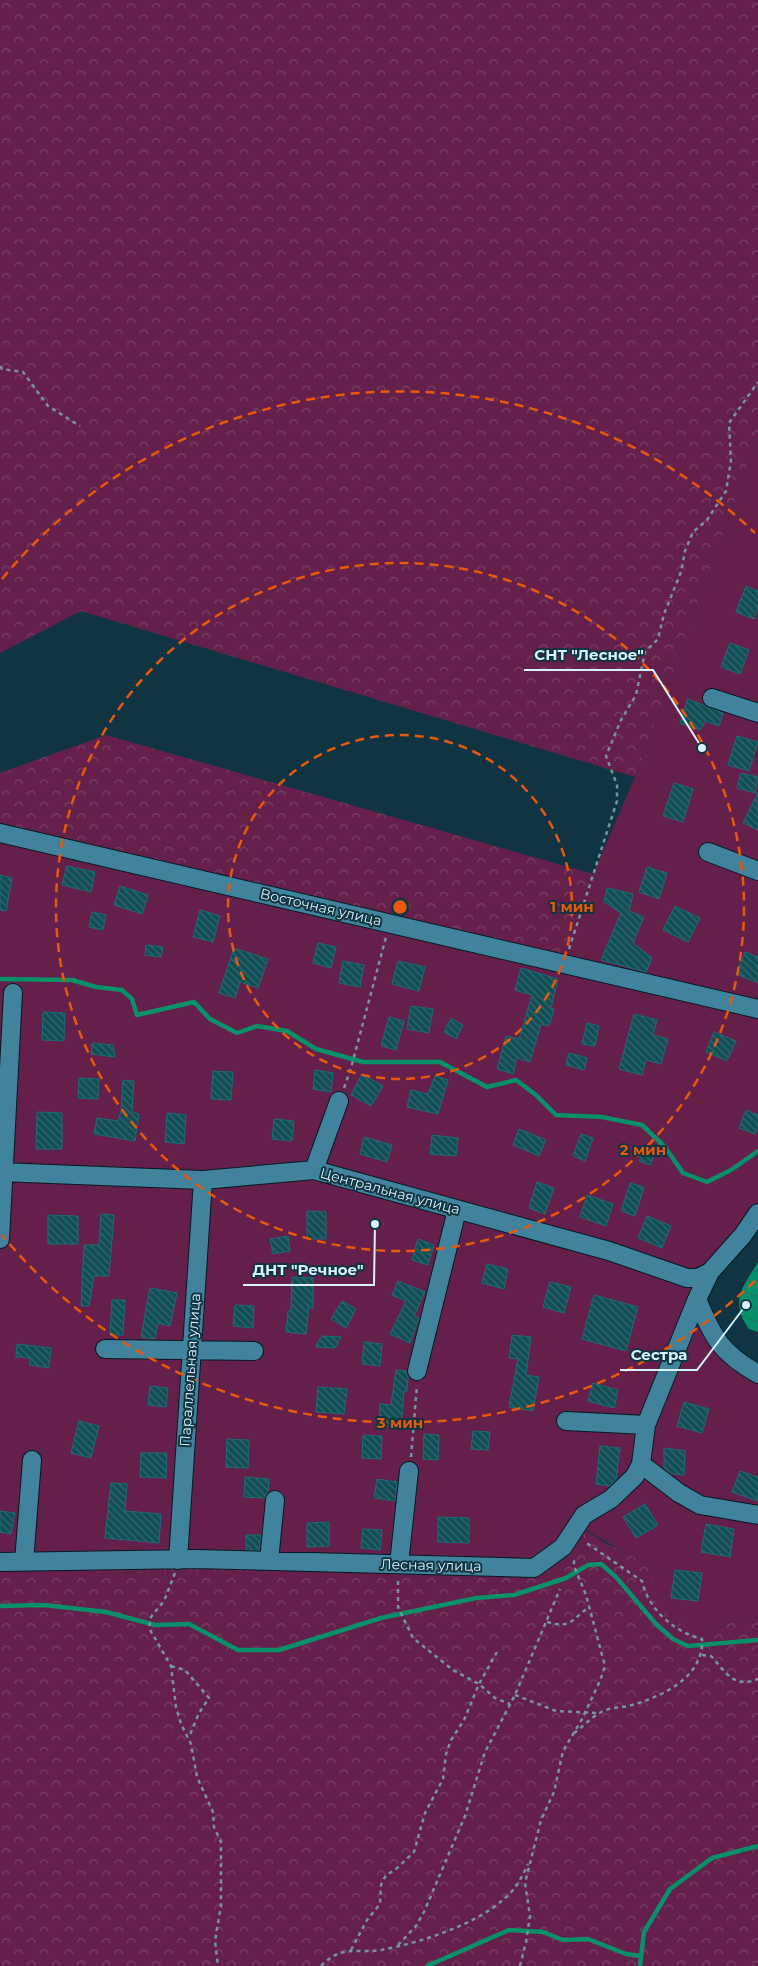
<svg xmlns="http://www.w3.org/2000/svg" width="758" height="1966" font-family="Montserrat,sans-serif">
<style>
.forest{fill:url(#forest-crowns)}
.garden{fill:#64204a}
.water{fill:url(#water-waves)}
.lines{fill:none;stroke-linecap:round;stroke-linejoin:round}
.stream{stroke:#079069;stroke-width:4.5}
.building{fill:url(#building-back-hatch);stroke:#186d77}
.minor-casing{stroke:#051a22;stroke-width:20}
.path{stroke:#7695a1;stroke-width:2.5;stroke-dasharray:4 4;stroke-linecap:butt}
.minor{stroke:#41839c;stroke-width:18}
.ring{fill:none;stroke:#e8590c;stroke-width:2.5;stroke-dasharray:9 6}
.labels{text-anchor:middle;stroke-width:4;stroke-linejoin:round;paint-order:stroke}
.street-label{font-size:14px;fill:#d9f3fe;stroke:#103441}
.centre{fill:#e8590c;stroke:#103441;stroke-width:2.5}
.ring-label{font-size:15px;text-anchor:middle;font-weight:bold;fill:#e8590c;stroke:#103441;stroke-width:4;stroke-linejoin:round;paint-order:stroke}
.leader{fill:none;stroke:#d9f3fe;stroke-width:2}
.callout-dot{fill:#d9f3fe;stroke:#103441;stroke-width:2}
.callout-label{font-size:15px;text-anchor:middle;font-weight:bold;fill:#d9f3fe;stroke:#103441;stroke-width:4;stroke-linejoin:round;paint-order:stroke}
</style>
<defs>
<pattern id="forest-crowns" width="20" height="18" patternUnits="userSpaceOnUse" patternTransform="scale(1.25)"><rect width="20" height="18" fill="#64204a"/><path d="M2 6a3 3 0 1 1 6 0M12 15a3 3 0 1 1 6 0" fill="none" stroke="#7a4165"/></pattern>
<pattern id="water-waves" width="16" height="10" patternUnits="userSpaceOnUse" patternTransform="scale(1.25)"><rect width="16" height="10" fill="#079069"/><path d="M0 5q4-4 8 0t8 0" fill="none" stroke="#1b775f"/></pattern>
<pattern id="building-back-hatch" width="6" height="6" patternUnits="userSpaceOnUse" patternTransform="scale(1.25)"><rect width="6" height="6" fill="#114e54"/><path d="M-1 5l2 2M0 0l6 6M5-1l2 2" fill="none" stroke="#33686e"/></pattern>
</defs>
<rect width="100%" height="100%" fill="#103441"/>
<path class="forest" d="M0,0H758V438L635,777L81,611L0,653Z
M106,735L593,874L562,964L0,833V773Z
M577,1525L607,1544L638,1557L658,1574L710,1632L734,1621L758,1617V1966H0V1562Z"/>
<path class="garden" d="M758,438V1213L699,1295L710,1332L758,1374V1617L734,1621L710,1632L698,1634L674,1620L646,1591L658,1573C633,1554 604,1542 578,1525L534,1568L0,1562V833L562,964L593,874L635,777Z"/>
<path class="water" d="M758,1262V1332L749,1329C729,1301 743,1287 758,1262Z"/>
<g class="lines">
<path class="stream" d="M0,979L72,980L96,987L122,990L132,999L137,1015L194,1002L210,1019L237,1033L257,1026L287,1031L316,1049L363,1062H440L487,1087L516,1080L536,1095L556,1115L602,1117L642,1125L665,1147L683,1173L707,1182L731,1170L758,1151
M0,1606L44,1605L106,1612L155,1625L189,1624L238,1650H279L381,1618L476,1598L514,1595L566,1578L588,1565L601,1564L616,1577L656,1624L673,1639L688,1646L758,1640
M427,1966L509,1930L543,1932L563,1940L588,1939L626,1954L641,1956
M640,1966L644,1932L670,1889L712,1858L758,1846"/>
</g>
<path class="building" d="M746,586L758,591V607L754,619L736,612Z
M730,643L749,650L740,674L721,667Z
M688,699L723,713L719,726L706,721L700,730L680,723Z
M737,736L758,742L749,771L728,765Z
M741,773L758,777L755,793L737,788Z
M674,783L693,789L683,822L663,816Z
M758,792V830L743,823Z
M67,866L95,872L91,892L62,885Z
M647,867L667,873L659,899L639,892Z
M0,875L12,878L6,911L0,910Z
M120,886L148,895L142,914L114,905Z
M607,888L633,894L629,911L644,917L633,943L652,958L646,972L601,960L621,913L604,902Z
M675,906L700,918L688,942L663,930Z
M200,910L220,916L213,942L193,937Z
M92,912L106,915L103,930L89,927Z
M318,943L336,947L331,968L313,963Z
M146,945L163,947L161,957L145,955Z
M234,948L268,959L258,988L240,982L235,998L219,993Z
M745,952L758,957V983L736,974Z
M343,961L364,965L360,987L339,983Z
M398,961L425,967L419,991L392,984Z
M521,968L558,979L551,1008L554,1009L549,1026L541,1024L530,1062L517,1058L513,1074L497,1069L506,1036L519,1039L532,995L515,990Z
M411,1006L433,1009L429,1033L407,1029Z
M43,1012L65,1013L64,1041L42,1040Z
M634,1014L657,1020L653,1035L668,1039L661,1064L646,1060L642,1075L619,1069Z
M389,1017L404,1021L396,1050L381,1046Z
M451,1018L463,1025L456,1039L444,1032Z
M587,1023L599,1026L595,1046L582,1044Z
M714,1032L736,1041L727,1061L706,1052Z
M92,1043L113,1045L115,1057L91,1054Z
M569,1053L587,1058L584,1070L566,1065Z
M315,1070L333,1073L331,1092L313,1089Z
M213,1071L233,1072L231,1100L211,1099Z
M362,1074L383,1086L371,1106L351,1095Z
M435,1076L448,1080L438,1114L407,1107L411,1090L428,1094Z
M79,1078L99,1079L98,1099L78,1098Z
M123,1080L134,1081L132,1112L139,1114L135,1141L94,1134L97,1118L118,1121L121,1111Z
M746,1110L758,1115V1127L755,1134L739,1128Z
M37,1112L62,1113V1149H36Z
M167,1113L186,1115L184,1144L165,1142Z
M274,1119L294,1121L292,1141L272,1139Z
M519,1129L546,1140L539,1156L513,1145Z
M581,1134L593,1138L585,1161L573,1156Z
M432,1135L458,1138L456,1156L430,1154Z
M364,1137L392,1145L387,1162L360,1154Z
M645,1146L656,1151L650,1165L639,1161Z
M537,1182L554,1188L545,1214L529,1208Z
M630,1183L644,1187L635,1216L621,1211Z
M587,1195L613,1204L606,1226L580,1217Z
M307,1211L326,1212V1239H307Z
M101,1214L114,1215L109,1276H94L89,1306H81L84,1245H99Z
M48,1215L78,1216V1244H48Z
M647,1216L671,1226L662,1248L638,1238Z
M288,1236L290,1251L273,1254L270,1239Z
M418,1239L434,1245L428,1265L412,1260Z
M487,1264L508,1269L504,1289L482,1283Z
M292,1277L313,1278V1309L309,1306L306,1334L286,1332L288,1311H291Z
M398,1281L425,1292L414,1316L419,1318L410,1343L390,1334L406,1301L392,1295Z
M550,1282L571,1287L564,1313L543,1307Z
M150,1288L177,1293L170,1326L158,1323L155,1339L141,1337Z
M594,1295L638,1307L626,1351L582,1339Z
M112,1300H125L123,1335H110Z
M342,1301L356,1309L346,1328L331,1319Z
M235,1305L254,1306L253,1328L233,1326Z
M512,1335L531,1337L526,1375L539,1377L533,1411L509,1407L518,1359L509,1358Z
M322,1336L341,1337L335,1348L315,1347Z
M364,1342L382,1344L380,1366L362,1364Z
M17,1344L51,1348L49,1368L30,1365V1358L16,1357Z
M396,1370L407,1371L408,1377L407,1391H404L401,1428L379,1425L380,1404L391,1405Z
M593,1383L618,1390L614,1408L588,1401Z
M150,1386L168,1388L166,1407L148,1405Z
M318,1387L347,1389L344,1414L316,1412Z
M684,1402L709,1409L702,1433L677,1426Z
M79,1421L99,1426L91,1458L71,1453Z
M473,1431L490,1432L488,1450L471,1449Z
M424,1434L439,1435L438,1460L423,1459Z
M363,1435L382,1436L381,1459L362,1458Z
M227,1439L249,1440L248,1468L226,1467Z
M600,1446L620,1448L616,1480L609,1486L596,1484Z
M664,1448L685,1451L684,1475L672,1474L664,1468Z
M141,1453H167L166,1478L140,1477Z
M740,1471L758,1477V1501L732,1492Z
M245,1477L269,1479L268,1492L265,1498L244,1497Z
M377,1479L397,1482L395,1501L374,1498Z
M111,1483L127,1484L125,1511L161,1514L159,1543L105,1538Z
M645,1504L658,1525L636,1538L623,1517Z
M0,1511L15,1513L11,1534L0,1532Z
M438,1517L469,1518V1543L438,1542Z
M329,1522V1546L307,1547V1523Z
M706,1524L734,1529L730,1557L701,1552Z
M363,1529L382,1530L380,1550L361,1548Z
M246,1535H261L259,1550H246Z
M675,1570L702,1573L698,1601L671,1598Z"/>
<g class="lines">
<defs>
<path id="minor" d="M712,698L758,713
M0,833L758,1009
M708,852L758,871
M314,1170L339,1101
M0,1172L203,1180L314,1170L609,1251L687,1278H698L710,1272
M758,1213L743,1235L710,1272L697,1299C713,1338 721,1353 758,1374
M0,1239L13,993
M105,1349L254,1351
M417,1371L457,1210
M566,1421L646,1425
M641,1464L679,1493L700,1505L758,1515
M178,1560L203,1180
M269,1561L275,1500
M0,1562L195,1559L534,1568L563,1547L584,1515L611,1499L635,1476L641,1464L646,1425L697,1299
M24,1562L32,1460
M399,1564L409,1471"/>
</defs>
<use href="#minor" class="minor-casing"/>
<path class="path" d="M0,366L2,369L23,372L48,406L80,426
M569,949L617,801V785L606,756L621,720L636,695L645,652L658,639L664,614L681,572L685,551L693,532L707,520L726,491L731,461L729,423L758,382
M344,1088L351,1068L386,937
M411,1457L417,1385
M175,1573L164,1601L151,1617L149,1628L171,1666L176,1707L181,1724L191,1744L197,1777L213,1812L214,1827L221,1842V1906L215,1941L218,1966
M398,1581V1607L413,1638L453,1670L479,1684L495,1698L510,1704
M547,1622C571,1629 571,1620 589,1607
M702,1655L711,1656C726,1672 733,1689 758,1679
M171,1666L185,1670L209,1698L199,1713L189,1737
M515,1695L556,1711L598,1713
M574,1733C584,1726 594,1714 606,1710C614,1707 623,1708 632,1705C663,1696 704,1677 702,1639C674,1632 648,1609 642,1581L585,1542
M398,1945L416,1926L424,1912L465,1816L485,1752L515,1695L560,1589
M351,1950L367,1920L380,1904L381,1885L386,1875L395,1870L414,1852L425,1813L443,1779L446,1754L451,1740L464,1720L479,1684L497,1652
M321,1966C343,1944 355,1954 381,1950C423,1942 491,1921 517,1885C521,1878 525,1871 528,1864
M520,1966L526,1942L530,1916L525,1883L541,1820L554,1792L563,1751L582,1719L600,1681L605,1666L586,1595L574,1566V1557"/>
<use href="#minor" class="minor"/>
</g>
<g class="ring">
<circle cx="400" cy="907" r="172"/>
<circle cx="400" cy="907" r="344"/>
<path d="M755 1281A516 516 0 0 1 2 1235M2 579A516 516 0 0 1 755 533"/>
</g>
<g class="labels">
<g class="street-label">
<text transform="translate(321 907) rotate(13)" y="5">Восточная улица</text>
<text transform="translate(390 1191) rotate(15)" y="5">Центральная улица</text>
<text transform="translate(190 1370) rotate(-86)" y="5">Параллельная улица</text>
<text transform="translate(431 1565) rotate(1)" y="5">Лесная улица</text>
</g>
</g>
<circle cx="400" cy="907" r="8" class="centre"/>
<g class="ring-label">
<text x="572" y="912">1 мин</text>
<text x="643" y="1155">2 мин</text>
<text x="400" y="1428">3 мин</text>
</g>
<path class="leader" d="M702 748L653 670H524M375 1224L374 1285H243M746 1305L697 1370H620"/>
<g class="callout-dot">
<circle cx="702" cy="748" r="5"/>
<circle cx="375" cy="1224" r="5"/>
<circle cx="746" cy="1305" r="5"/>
</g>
<g class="callout-label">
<text x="589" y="660">СНТ "Лесное"</text>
<text x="308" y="1275">ДНТ "Речное"</text>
<text x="659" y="1360">Сестра</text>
</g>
</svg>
